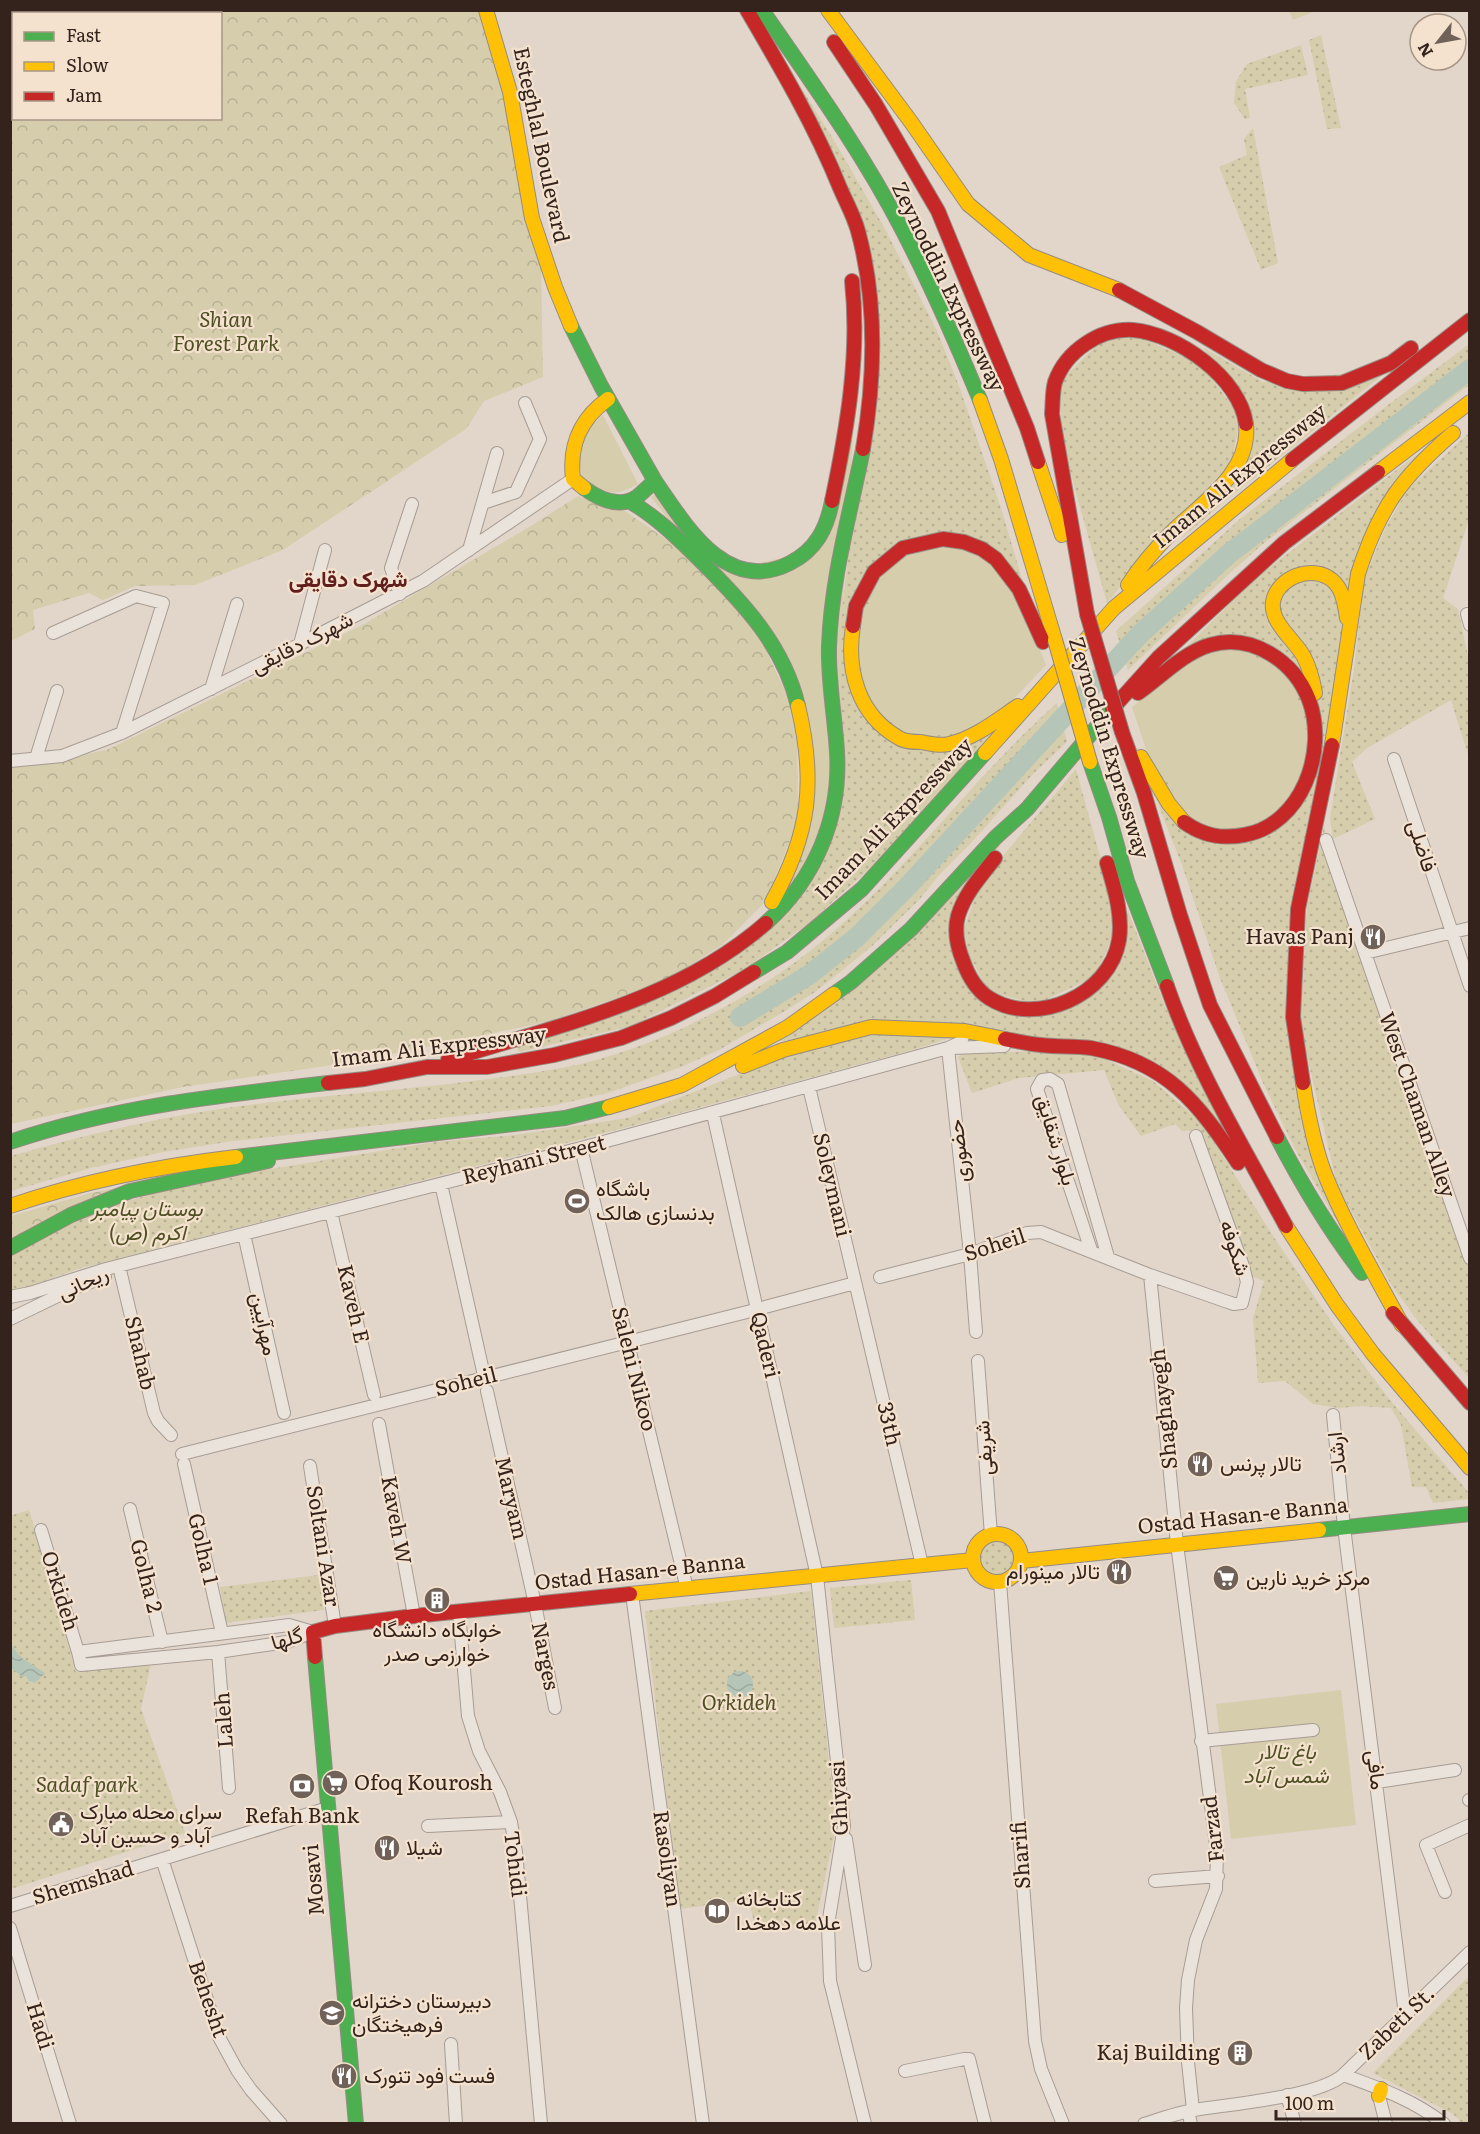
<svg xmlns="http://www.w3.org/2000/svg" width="1480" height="2134" font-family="Literata,Vazirmatn,serif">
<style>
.grass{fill:url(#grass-dots)}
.forest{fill:url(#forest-crowns);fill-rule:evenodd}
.garden{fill:#d5cdac}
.water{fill:url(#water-waves)}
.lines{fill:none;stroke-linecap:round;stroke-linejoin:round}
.river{stroke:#b5c5b8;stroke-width:20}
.street-casing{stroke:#a79c94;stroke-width:14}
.fast-casing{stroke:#968b83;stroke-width:16}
.slow-casing{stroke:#968b83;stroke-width:16}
.jam-casing{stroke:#968b83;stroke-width:16}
.street{stroke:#eae3db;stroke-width:12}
.fast{stroke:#4caf50;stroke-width:14}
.slow{stroke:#ffc107;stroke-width:14}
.jam{stroke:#c62828;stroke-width:14}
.slow-bridge-casing{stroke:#8c817a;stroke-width:16;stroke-linecap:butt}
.jam-bridge-casing{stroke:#8c817a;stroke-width:16;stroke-linecap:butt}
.slow-bridge{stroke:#ffc107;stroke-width:14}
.jam-bridge{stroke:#c62828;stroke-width:14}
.labels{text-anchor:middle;stroke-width:4.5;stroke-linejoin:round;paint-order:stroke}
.street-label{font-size:21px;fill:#34231c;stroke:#f4e2ce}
.park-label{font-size:21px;font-style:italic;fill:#4e5023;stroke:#f4e2ce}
.poi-label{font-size:21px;fill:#34231c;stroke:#f4e2ce;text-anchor:start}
.neighbourhood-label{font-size:22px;font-weight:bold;fill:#601e1d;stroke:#f4e2ce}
</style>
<defs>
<pattern id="grass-dots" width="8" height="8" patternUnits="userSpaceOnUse" patternTransform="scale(1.5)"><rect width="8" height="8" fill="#d5cdac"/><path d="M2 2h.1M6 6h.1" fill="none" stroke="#b7b093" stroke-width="1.8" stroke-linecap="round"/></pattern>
<pattern id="forest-crowns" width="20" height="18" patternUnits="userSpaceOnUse" patternTransform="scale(1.5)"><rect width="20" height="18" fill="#d5cdac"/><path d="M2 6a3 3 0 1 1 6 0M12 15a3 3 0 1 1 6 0" fill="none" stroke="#b7b093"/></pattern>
<pattern id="water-waves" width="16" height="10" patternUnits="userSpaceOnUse" patternTransform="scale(1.5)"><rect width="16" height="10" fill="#b5c5b8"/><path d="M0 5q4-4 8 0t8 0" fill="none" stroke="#9ca99e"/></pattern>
</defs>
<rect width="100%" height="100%" fill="#e2d6ca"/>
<path class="grass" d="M1321,35L1341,128L1327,129L1309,40Z
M1301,45L1308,75L1245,89L1250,118L1245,119L1234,103L1236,81L1247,64Z
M784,60L835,142L885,229L937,331L959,386L1000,505L1023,582L1004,721L870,868L808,924L743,970L631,1026L519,1052L517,1047L772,927L834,685L876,300Z
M1253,128L1278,263L1261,270L1219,167L1247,155L1244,139Z
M1138,336L1202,365L1240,417L1232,462L1156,543L1107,603L1071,475L1061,431V380L1104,339Z
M1469,344V385L1264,543L1231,572L1128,670L1116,631L1240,519L1384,408Z
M1204,348L1263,382L1390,369L1225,501L1182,538L1251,449Z
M1450,429L1367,528L1287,988L1338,1223L1295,1149L1263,1083L1220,978L1182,865L1144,769L1168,665L1256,578Z
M1469,433V520L1443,598L1458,609L1469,661V758L1451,700L1367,748L1352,762L1375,819L1333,839L1330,818L1354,669L1364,579L1387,525L1408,489Z
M1057,703L1067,742L1034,773L971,843L939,875L919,900L871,947L815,992L788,1009L719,1050L681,1067L608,1093L551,1106L233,1141L163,1152L91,1168L11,1191V1156C97,1131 183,1112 273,1102C350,1093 427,1088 504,1077C537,1072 571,1068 603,1058C666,1040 726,1009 780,973C888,900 960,789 1057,703Z
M1076,769L1109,889L1115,930L1096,976L1037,1004L988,992L961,938L980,883Z
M1324,827L1384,1026L1469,1267V1378L1417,1320L1391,1284L1337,1185L1300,1026L1307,906Z
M1002,843L957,905L984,1002L1089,997L1128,911L1165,1006L1234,1147L1168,1071L967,1027L778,1041Z
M851,1035H958L916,1049L624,1128L78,1269L11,1293V1255L91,1211L203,1180L435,1142L515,1135L628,1118L805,1048Z
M1033,1051L1094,1054L1153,1081L1202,1123L1275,1239L1335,1327L1390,1400L1469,1493V1499L1433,1503L1426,1487H1412L1401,1425L1391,1408L1361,1406L1339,1408L1313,1404L1285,1381L1258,1383L1253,1318L1264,1281L1251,1276L1197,1130L1182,1131L1175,1124L1141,1136L1118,1104L1104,1070L1019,1078L972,1093L958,1057L962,1054Z
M29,1510L76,1672L151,1663L141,1709L185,1833L11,1889L10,1516Z
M979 1558a18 18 0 1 1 36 0a18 18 0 1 1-36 0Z
M319,1575L324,1610L225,1623L220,1587Z
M911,1580L915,1620L834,1628L830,1588Z
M811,1591L836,1827L815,1925L755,1927L749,1900L679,1909L645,1611Z
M1469,1976V2123H1462L1453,2114L1373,2073Z"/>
<path class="forest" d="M11,11H491L541,263L543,377L484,401L466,429L283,550L195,585L135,586L103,600L89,593L33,610L35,629L11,641ZM14,14H220V118H14Z
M1289,11H1316L1293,20Z
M578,496L622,509L692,557L754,625L797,716L798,821L765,902L722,945L662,983L546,1022L353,1062L183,1087L11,1124V765L50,763L109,749L364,624L531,526Z
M155,1180L11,1242V1216L91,1193Z"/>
<path class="garden" d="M862,283L832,784L807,867L793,681L651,497L660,491L728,570L818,550Z
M603,415L638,484C612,499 606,492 582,478C576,440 575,442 603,415Z
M932,544L982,554L1024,609L1046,665L1008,705L971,731L915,738L870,708L855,639L883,569Z
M1234,647L1290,673L1309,741L1292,801L1245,832L1196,825L1147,752L1132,707L1194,656Z
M1341,1690L1356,1825L1231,1839L1216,1704Z"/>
<path class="water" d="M11,1645L22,1658L45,1673L35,1683L29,1681L26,1676L23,1677L12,1669L11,1670Z
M727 1684a13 13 0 1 1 26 0a13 13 0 1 1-26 0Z"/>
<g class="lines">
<path class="river" d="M740,1017L809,975L857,937L907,887L1140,634L1230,553L1470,369"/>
<defs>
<path id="street" d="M483,503L516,492L540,439L525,403
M469,550L497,453
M400,594L391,568L412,504
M1467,614L1470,625
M53,633L136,596L163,603L122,733
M300,644L325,550
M211,689L237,604
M36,758L57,691
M1394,759L1470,986
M10,761L62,756L122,733L300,644L423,581L573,479
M1326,840L1470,1258
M1365,953L1470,928
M948,1048L970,1254L976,1332
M952,1048L1004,1046
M809,1087L922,1565
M713,1114L817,1576L844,1826L828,1925L830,1981L865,2124
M581,1148L687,1589
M441,1184L483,1371
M331,1212L374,1395
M244,1234L284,1413
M1091,1250L1037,1089L1042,1080L1050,1079L1058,1084L1108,1257
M119,1266L154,1413L158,1421L171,1435
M1150,1275L1177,1544L1217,1852L1216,1889L1196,1940L1188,1980L1186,2008L1188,2062L1193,2110
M880,1277L970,1254L1027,1233L1041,1232L1150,1275L1225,1301L1234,1304L1242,1303L1247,1282L1243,1266L1196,1136
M10,1297L30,1293L106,1269L581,1148L948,1048L961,1042L965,1031
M765,1307L855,1283
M10,1319L74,1288L105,1277
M978,1361L991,1535
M487,1391L535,1604L555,1708
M1333,1415L1344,1527L1405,2015
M379,1424L414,1616
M182,1454L751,1311
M184,1464L222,1633
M310,1466L335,1626
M130,1509L162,1642
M41,1530L78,1652L81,1665L218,1652L287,1642L313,1632
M1000,1582L1035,2041L1041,2069L1063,2124
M632,1594L703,2124
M459,1612L468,1716L479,1751L500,1792L511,1822L516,1852L541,2124
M78,1652L289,1625L313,1632
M218,1652L229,1788
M1201,1741L1313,1730
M1377,1782L1455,1770
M1469,1800H1470
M428,1826L511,1822
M846,1839L865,1965
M162,1859L219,2037L237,2070L251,2090L281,2124
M1155,1881L1218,1876
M1445,1892L1426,1845L1470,1825
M10,1906L328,1808
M10,1928L70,2124
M451,2044L456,2124
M905,2071L964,2059H969L985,2124
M1343,2075C1379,2088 1414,2100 1444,2124
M1287,2095L1295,2124
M1379,2096L1386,2124
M1188,2111L1191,2124
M1144,2124C1160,2119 1177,2113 1194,2110C1230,2104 1318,2097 1343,2075L1470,1952"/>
<path id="fast" d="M762,10C811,81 862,152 902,229C931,285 956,342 980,400
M571,326L601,386L655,481C649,486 643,492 637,497C619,509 599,499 584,488
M655,481C685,524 726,596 790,563C816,550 827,528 832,501
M629,501C657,517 680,540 703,563C744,604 784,646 798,706
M1090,762L1109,817L1127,881L1167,986
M766,923C815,879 841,818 837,752C835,717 828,682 829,647C831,580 850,514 863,449
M754,972L787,952L862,889L985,753
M834,994L851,982L911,929L995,838L1027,809L1112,709
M1277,1137C1302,1185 1329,1230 1362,1273
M10,1142C113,1107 221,1095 328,1083
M236,1157L565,1118L609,1107
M10,1248L71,1215L130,1191L268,1161
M1319,1530L1470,1514
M315,1657L356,2124"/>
<path id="slow" d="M486,10L510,92L532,218L555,287L571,326
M828,10L911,122L968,204L1029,255L1119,290
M980,400L1001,459L1055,640
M1038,462L1062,535
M1378,472L1470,402
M584,488L573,479C569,445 580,419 608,399
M1128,585C1141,565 1156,548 1173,531C1203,502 1251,472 1246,424
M853,626C846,670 858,715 899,738C905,742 914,742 921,742C931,744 939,746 949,744C975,738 997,720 1018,706
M1315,693C1313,681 1310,669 1304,657C1295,640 1270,623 1273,602C1277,577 1313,564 1332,580C1343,589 1345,605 1347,618
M1332,745L1358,574C1379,508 1401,478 1453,433
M985,753L1114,608L1292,460
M1141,757L1169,804L1184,822
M772,902C810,834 816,781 798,706
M743,1066L783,1050L871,1027L965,1031L1005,1039
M1303,1083C1308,1115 1314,1147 1326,1177C1347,1228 1376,1276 1402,1325
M609,1107L682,1085L788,1027L834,994
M10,1206C84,1181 159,1166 236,1157
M1286,1226L1337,1305L1373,1354L1470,1468
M973 1558a24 24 0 1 1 48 0a24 24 0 1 1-48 0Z
M1021,1561L1319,1530
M630,1594L973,1560
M1379,2096L1381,2089"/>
<path id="jam" d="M747,10C781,68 815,126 840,188C846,202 854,216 858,231C877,301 875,378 863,449
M834,42L876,105L938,211L1027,428L1038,462
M1119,290L1197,332L1261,370L1287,381L1303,384L1342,383L1391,363L1411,348
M1292,460L1470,320
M832,501C847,429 860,355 852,281
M1087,614L1052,414C1053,403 1052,393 1055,382C1066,351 1100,328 1133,330C1178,334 1240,378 1246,424
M853,626L856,606L874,572L903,548L943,539L964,542L982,549L996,559L1019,589L1043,642
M1138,693C1161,677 1183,653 1210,645C1252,633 1294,661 1309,700C1328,751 1302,825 1244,835C1222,839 1203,836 1184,822
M1112,709L1158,658L1284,543L1378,472
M1122,732L1144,793L1180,915L1210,1005L1277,1137
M995,858C981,876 965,893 958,916C954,931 957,946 963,961C968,975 975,989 989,998C1036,1028 1110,995 1119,940C1123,914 1114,887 1107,863
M1167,986C1196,1070 1244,1148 1286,1226
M1005,1039C1016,1041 1029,1044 1041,1045C1057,1047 1075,1046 1091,1048C1167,1062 1198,1103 1238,1163
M448,1060C558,1025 677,1001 766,923
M328,1083L365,1079L427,1067H487L554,1055L621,1038L671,1018L715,996L754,972
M1303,1083L1293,1017L1298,909L1332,745
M1393,1313L1470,1403
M315,1657L313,1632L335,1626L414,1616L630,1594"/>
</defs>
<use href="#street" class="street-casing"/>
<use href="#fast" class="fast-casing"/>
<use href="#slow" class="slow-casing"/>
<use href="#jam" class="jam-casing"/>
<use href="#street" class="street"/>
<use href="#fast" class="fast"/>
<use href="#slow" class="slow"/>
<use href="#jam" class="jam"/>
<defs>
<path id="slow-bridge" d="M1055,640L1090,762"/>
<path id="jam-bridge" d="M1087,614L1122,732"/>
</defs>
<use href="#slow-bridge" class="slow-bridge-casing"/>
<use href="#jam-bridge" class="jam-bridge-casing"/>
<use href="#slow-bridge" class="slow-bridge"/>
<use href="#jam-bridge" class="jam-bridge"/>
</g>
<defs>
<symbol id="restaurant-disc" viewBox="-11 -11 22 22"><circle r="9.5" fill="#716259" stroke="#f4e2ce"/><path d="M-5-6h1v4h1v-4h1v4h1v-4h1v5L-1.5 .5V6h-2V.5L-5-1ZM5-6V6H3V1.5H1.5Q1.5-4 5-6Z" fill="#fff"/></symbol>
<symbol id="stadium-disc" viewBox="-11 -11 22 22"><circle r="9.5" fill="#716259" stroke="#f4e2ce"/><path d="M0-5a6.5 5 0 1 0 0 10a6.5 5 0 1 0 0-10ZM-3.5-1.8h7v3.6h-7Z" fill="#fff"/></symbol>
<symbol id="supermarket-disc" viewBox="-11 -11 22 22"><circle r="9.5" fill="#716259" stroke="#f4e2ce"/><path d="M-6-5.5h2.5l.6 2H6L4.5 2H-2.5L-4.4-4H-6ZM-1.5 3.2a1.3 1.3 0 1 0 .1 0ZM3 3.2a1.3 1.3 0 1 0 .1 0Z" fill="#fff"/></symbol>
<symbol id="building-disc" viewBox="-11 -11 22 22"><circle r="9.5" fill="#716259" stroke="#f4e2ce"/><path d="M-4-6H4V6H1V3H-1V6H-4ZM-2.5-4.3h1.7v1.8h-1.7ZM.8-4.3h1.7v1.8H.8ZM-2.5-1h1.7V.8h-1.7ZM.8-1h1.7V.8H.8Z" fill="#fff"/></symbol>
<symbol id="bank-disc" viewBox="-11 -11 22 22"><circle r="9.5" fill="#716259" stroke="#f4e2ce"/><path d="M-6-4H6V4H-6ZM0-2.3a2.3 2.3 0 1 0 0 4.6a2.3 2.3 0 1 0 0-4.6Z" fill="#fff"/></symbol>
<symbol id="civic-disc" viewBox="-11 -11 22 22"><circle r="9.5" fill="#716259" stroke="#f4e2ce"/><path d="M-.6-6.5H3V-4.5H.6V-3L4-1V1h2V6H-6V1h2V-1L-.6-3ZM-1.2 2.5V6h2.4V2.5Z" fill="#fff"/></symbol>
<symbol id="library-disc" viewBox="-11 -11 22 22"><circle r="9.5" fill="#716259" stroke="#f4e2ce"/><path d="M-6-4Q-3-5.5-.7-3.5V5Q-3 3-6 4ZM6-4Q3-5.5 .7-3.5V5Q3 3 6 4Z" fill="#fff"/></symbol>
<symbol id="school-disc" viewBox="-11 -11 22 22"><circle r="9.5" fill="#716259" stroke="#f4e2ce"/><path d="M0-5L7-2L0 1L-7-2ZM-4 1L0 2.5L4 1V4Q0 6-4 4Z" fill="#fff"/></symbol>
</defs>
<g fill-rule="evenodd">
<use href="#restaurant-disc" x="1358" y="922" width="30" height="30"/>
<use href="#stadium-disc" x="562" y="1186" width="30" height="30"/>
<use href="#restaurant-disc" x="1185" y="1449" width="30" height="30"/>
<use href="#restaurant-disc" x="1104" y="1557" width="30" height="30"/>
<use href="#supermarket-disc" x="1211" y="1563" width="30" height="30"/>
<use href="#building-disc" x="422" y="1585" width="30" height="30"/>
<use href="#supermarket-disc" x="320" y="1768" width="30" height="30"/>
<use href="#bank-disc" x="287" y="1771" width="30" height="30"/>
<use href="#civic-disc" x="46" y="1809" width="30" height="30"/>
<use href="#restaurant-disc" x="372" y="1833" width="30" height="30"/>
<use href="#library-disc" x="702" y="1896" width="30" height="30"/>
<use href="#school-disc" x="317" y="1998" width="30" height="30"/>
<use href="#building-disc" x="1225" y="2038" width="30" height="30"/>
<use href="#restaurant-disc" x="329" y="2061" width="30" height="30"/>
</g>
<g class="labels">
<g class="street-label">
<text transform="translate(541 145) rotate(78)" y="7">Esteghlal Boulevard</text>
<text transform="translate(948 287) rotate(64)" y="7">Zeynoddin Expressway</text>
<text transform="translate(1240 476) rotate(-39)" y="7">Imam Ali Expressway</text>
<text transform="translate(302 643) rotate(-27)" y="7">شهرک دقایقی</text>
<text transform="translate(1109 748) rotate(73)" y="7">Zeynoddin Expressway</text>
<text transform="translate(894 819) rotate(-46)" y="7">Imam Ali Expressway</text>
<text transform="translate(1422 846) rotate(72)" y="7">فاضلی</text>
<text transform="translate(439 1047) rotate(-7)" y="7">Imam Ali Expressway</text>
<text transform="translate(1417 1105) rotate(71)" y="7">West Chaman Alley</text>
<text transform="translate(1056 1140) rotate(73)" y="7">بلوار شقایق</text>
<text transform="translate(959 1151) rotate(-96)" y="7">حضوری</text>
<text transform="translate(534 1160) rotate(-14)" y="7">Reyhani Street</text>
<text transform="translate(832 1185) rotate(77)" y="7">Soleymani</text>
<text transform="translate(995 1245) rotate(-18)" y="7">Soheil</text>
<text transform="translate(1235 1248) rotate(72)" y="7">شکوفه</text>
<text transform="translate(83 1283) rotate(-25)" y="7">ریحانی</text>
<text transform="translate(353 1304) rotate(77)" y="7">Kaveh E</text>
<text transform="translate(264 1324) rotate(78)" y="7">مهرآیین</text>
<text transform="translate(765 1345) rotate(77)" y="7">Qaderi</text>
<text transform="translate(140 1353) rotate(77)" y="7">Shahab</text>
<text transform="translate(634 1369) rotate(76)" y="7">Salehi Nikoo</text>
<text transform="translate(466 1382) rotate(-14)" y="7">Soheil</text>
<text transform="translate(1164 1409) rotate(-96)" y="7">Shaghayegh</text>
<text transform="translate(889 1424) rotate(77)" y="7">33th</text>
<text transform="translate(984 1448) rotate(-94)" y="7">شریفی</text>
<text transform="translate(1337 1453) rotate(-96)" y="7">ارشاد</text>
<text transform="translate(511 1498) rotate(77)" y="7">Maryam</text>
<text transform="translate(1243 1516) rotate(-6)" y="7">Ostad Hasan-e Banna</text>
<text transform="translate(396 1520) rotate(80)" y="7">Kaveh W</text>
<text transform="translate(323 1546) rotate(81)" y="7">Soltani Azar</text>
<text transform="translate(203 1549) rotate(77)" y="7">Golha 1</text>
<text transform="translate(640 1572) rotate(-6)" y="7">Ostad Hasan-e Banna</text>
<text transform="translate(146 1576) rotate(76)" y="7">Golha 2</text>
<text transform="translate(60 1591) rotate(73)" y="7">Orkideh</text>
<text transform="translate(287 1639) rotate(-17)" y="7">گلها</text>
<text transform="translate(545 1656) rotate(79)" y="7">Narges</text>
<text transform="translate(224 1720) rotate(-94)" y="7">Laleh</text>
<text transform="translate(1376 1770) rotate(83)" y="7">مافی</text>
<text transform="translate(839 1798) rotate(-93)" y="7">Ghiyasi</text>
<text transform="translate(1213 1829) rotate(-97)" y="7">Farzad</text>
<text transform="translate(1021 1855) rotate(-94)" y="7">Sharifi</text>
<text transform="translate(667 1859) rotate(82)" y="7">Rasoliyan</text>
<text transform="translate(515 1864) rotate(83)" y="7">Tohidi</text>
<text transform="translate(314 1880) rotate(-95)" y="7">Mosavi</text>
<text transform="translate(83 1883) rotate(-17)" y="7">Shemshad</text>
<text transform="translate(208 1999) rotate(71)" y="7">Behesht</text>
<text transform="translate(1397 2023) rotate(-44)" y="7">Zabeti St.</text>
<text transform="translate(40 2026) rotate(73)" y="7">Hadi</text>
</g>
<g class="park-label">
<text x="226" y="327">Shian<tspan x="226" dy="24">Forest Park</tspan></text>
<text x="147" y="1216">بوستان پیامبر<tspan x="147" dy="24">اکرم (ص)</tspan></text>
<text x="739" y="1710">Orkideh</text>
<text x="1286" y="1759">باغ تالار<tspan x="1286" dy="24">شمس آباد</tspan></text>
<text x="87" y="1792">Sadaf park</text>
</g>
<g class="poi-label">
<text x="1354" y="944" text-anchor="end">Havas Panj</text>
<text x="596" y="1196">باشگاه<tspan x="596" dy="24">بدنسازی هالک</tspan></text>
<text x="1220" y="1471">تالار پرنس</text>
<text x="1100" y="1579" text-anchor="end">تالار مینورام</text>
<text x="1246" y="1585">مرکز خرید نارین</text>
<text x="437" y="1637" text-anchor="middle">خوابگاه دانشگاه<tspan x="437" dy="24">خوارزمی صدر</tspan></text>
<text x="354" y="1790">Ofoq Kourosh</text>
<text x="80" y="1819">سرای محله مبارک<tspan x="80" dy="24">آباد و حسین آباد</tspan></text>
<text x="302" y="1823" text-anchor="middle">Refah Bank</text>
<text x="406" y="1855">شیلا</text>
<text x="736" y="1906">کتابخانه<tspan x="736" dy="24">علامه دهخدا</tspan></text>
<text x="352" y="2008">دبیرستان دخترانه<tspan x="352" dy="24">فرهیختگان</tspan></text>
<text x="1220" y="2060" text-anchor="end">Kaj Building</text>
<text x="364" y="2083">فست فود تنورک</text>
</g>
<g class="neighbourhood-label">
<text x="348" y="587">شهرک دقایقی</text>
</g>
</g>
<rect width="1480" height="2134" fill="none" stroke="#34231c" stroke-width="24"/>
<rect x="12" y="12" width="210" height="108" fill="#f4e2ce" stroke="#a79687" stroke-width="1.5"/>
<rect x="24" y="32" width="30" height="9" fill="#4caf50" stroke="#a79687" stroke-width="1.5"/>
<text x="66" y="42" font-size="18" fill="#34231c">Fast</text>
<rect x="24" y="62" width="30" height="9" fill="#ffc107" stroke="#a79687" stroke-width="1.5"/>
<text x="66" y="72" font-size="18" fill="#34231c">Slow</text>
<rect x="24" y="92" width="30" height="9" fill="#c62828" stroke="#a79687" stroke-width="1.5"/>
<text x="66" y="102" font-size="18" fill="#34231c">Jam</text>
<g transform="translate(1438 42) rotate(239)"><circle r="28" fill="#f4e2ce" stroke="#a79687" stroke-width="1.5"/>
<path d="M0-4.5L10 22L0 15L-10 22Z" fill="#716259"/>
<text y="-9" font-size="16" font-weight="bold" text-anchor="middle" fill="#34231c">N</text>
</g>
<path d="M1276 2110v9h168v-9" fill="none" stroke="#34231c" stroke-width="3"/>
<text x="1285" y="2110" font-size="18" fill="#34231c" stroke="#f4e2ce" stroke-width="4.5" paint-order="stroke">100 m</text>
</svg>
